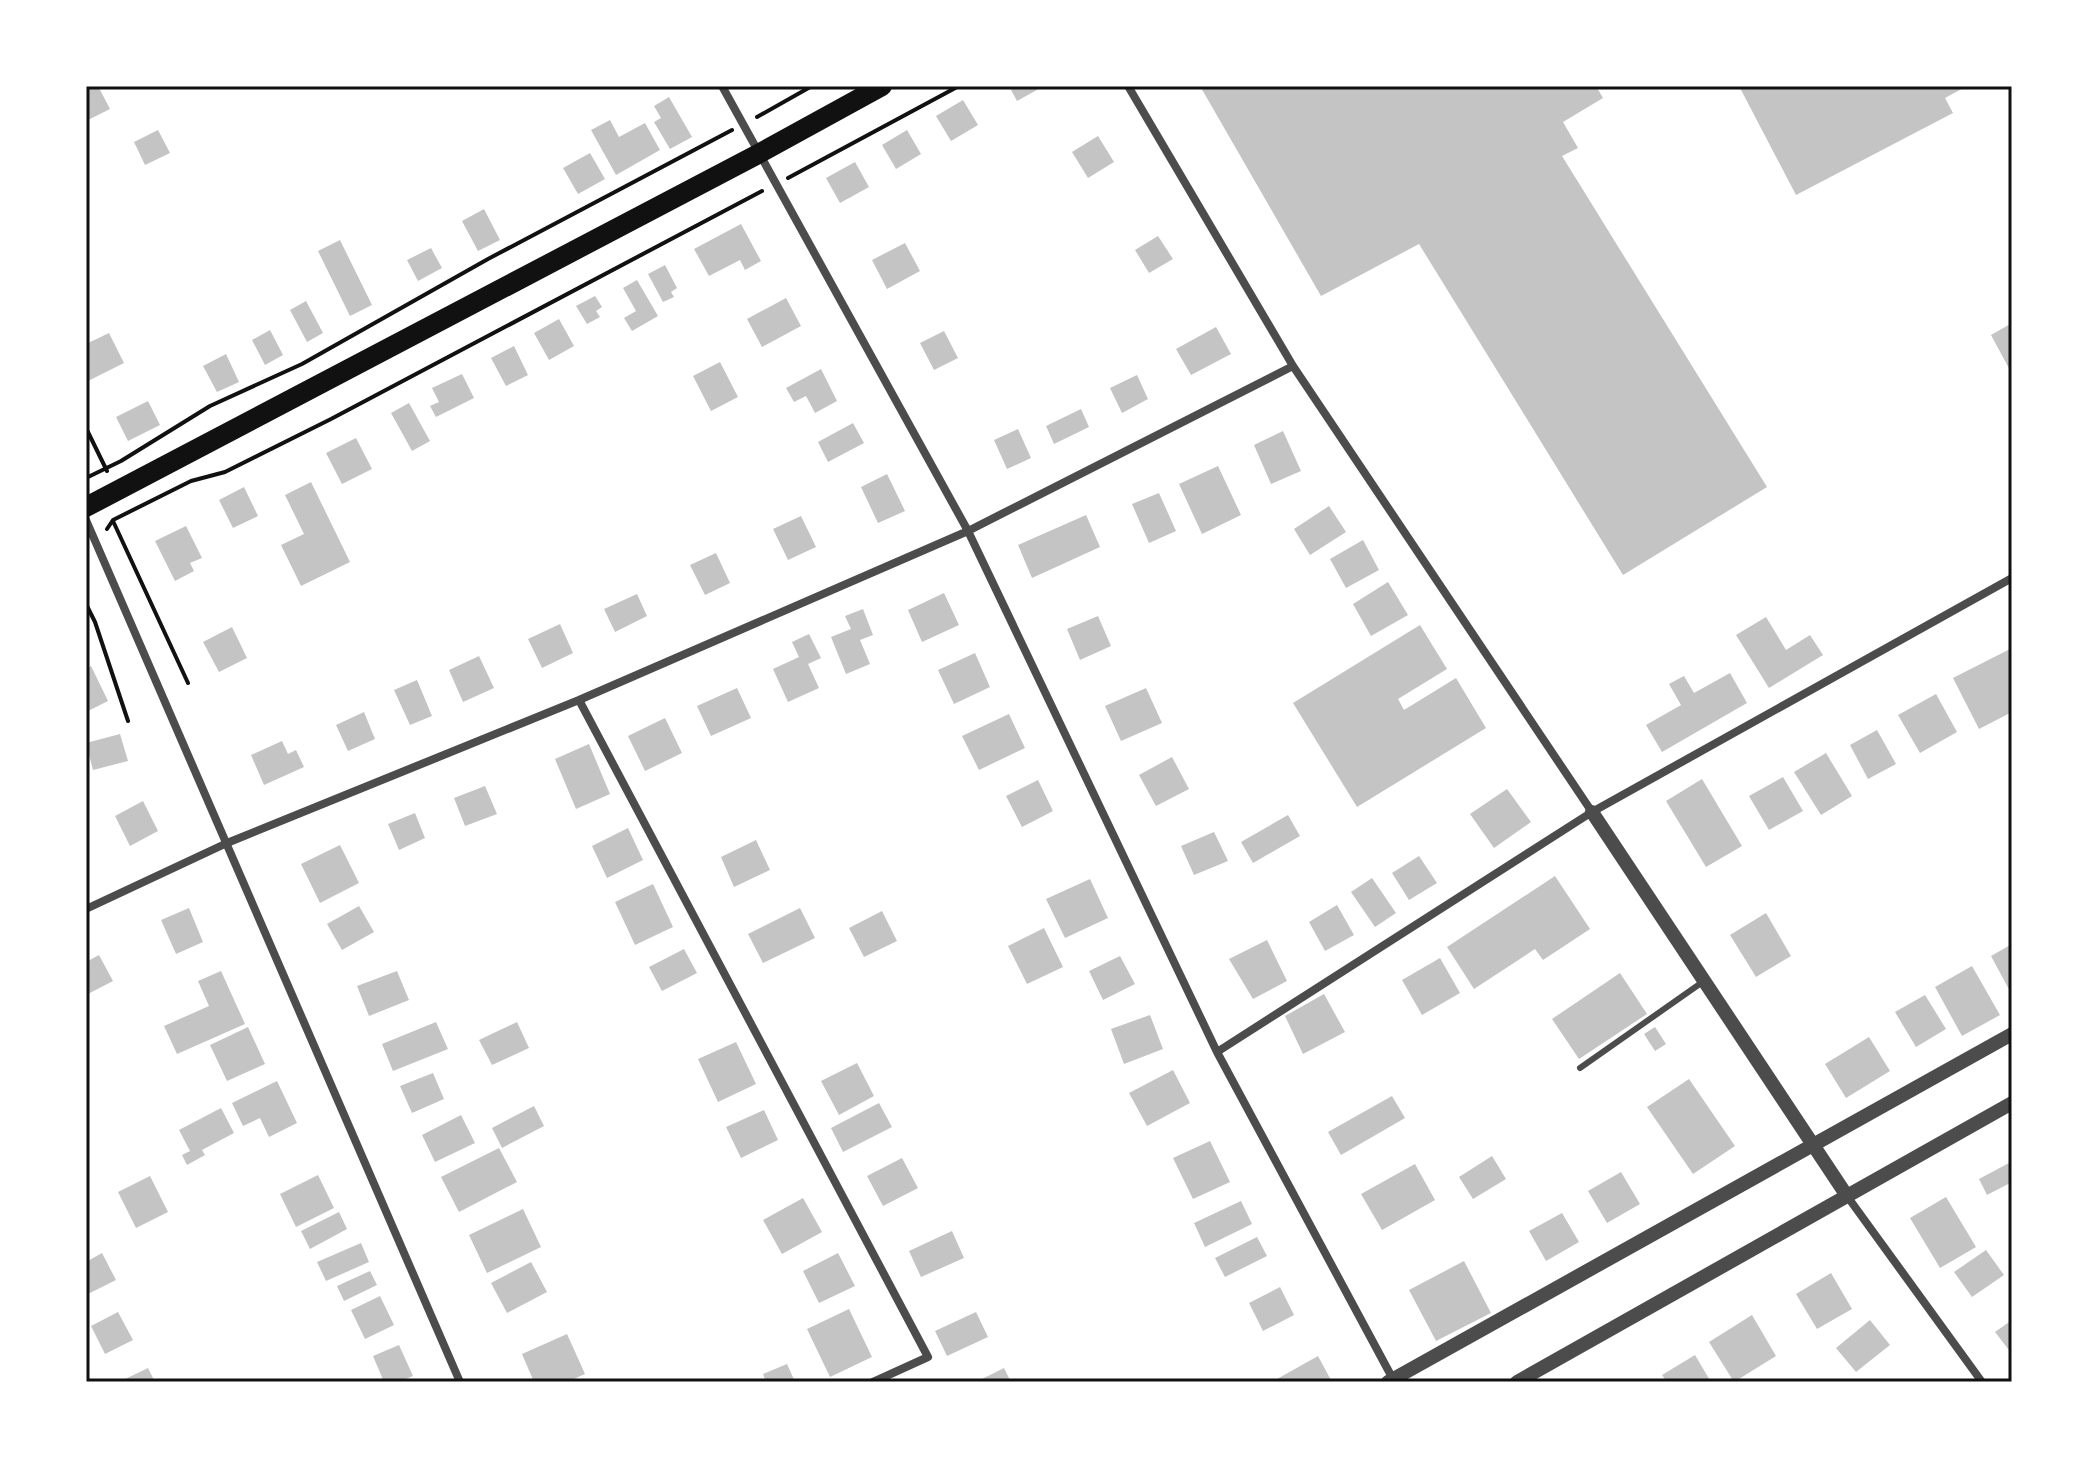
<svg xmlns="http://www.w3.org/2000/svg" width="2098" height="1468" font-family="'Work Sans',sans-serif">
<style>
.building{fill:#c4c4c4}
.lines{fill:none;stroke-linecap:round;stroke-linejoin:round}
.path{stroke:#111;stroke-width:4}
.service{stroke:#4c4c4c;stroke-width:6}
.minor{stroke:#4c4c4c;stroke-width:8}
.tertiary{stroke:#4c4c4c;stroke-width:14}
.primary{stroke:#111;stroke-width:20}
.neatline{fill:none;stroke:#111;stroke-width:3}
</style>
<rect width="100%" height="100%" fill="#fff"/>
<path class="building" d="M89,86H98L110,109L86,121V88Z
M1009,86H1044L1017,101Z
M1200,86H1596L1603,98L1563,122L1578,148L1562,156L1767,487L1623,575L1419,244L1321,296Z
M1739,86H1967L1945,98L1953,113L1796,195Z
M669,97L692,137L670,149L654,122L661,118L654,106Z
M963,100L978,125L951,141L936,116Z
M610,120L619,137L645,123L660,150L616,175L591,130Z
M158,130L170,153L145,165L134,142Z
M907,130L921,154L896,169L882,145Z
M1098,136L1114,162L1088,178L1072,152Z
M590,153L605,179L578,194L563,168Z
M855,162L869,187L840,203L826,178Z
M484,209L500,240L478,251L462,221Z
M741,224L761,261L745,270L740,260L709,276L694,249Z
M1158,236L1173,259L1149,273L1135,250Z
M340,240L372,305L350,316L318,251Z
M905,243L920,271L887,289L872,260Z
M431,248L442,268L418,281L407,260Z
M665,265L677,288L671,292L674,297L663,302L648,274Z
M637,280L658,316L632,331L624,318L636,311L623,288Z
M595,296L602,307L596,311L600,317L587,324L576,306Z
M786,298L801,326L762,347L747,319Z
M306,301L323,333L307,342L290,310Z
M559,319L574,346L549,360L534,333Z
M2012,323V374L1991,335Z
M1216,327L1231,354L1191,375L1176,349Z
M270,330L283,355L265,365L252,340Z
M944,331L958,358L934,370L920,343Z
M109,333L124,363L88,381L86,376V344Z
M514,346L528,375L506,386L491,358Z
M226,354L239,382L217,392L203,366Z
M720,362L738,397L711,411L693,376Z
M821,369L837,401L815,413L806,396L794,402L786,388Z
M462,374L474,398L436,417L430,406L439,402L432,388Z
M1137,375L1148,399L1122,413L1110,388Z
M148,401L160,425L128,441L116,417Z
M409,403L430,441L412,451L391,413Z
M1081,409L1089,427L1054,444L1046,426Z
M853,423L864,443L828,462L818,442Z
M1018,429L1031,458L1007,469L994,440Z
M1283,431L1301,471L1271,484L1254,445Z
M356,438L372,469L342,484L326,453Z
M1218,466L1241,515L1202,534L1179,484Z
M887,474L905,511L878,523L861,487Z
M311,482L350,562L301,586L281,545L304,534L285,495Z
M244,487L258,516L233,528L219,500Z
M1159,493L1176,531L1149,543L1132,504Z
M1329,506L1346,532L1310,555L1294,529Z
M1086,515L1100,547L1032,578L1018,545Z
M801,516L816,547L788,560L773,529Z
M186,526L202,558L190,563L194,571L175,581L155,541Z
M1363,540L1379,570L1346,588L1330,559Z
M716,553L730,583L705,595L690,565Z
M1388,582L1408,615L1371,636L1353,604Z
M944,593L959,625L922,642L908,610Z
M637,594L647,616L615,632L604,609Z
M863,609L873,635L860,640L870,664L846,674L831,637L851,629L845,616Z
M1098,616L1111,646L1080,660L1067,629Z
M1766,617L1786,650L1810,635L1823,655L1769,688L1736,635Z
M560,624L573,653L542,668L528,639Z
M1420,625L1447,669L1398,699L1404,710L1456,678L1486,728L1357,807L1293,703Z
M232,627L247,658L219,672L203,642Z
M809,634L821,658L808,664L819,688L788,702L773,669L799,657L792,642Z
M2010,649L2012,712L1979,729L1953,678Z
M975,653L990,687L954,704L938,670Z
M479,656L494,688L463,702L449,670Z
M91,666L108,701L86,712V669Z
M1730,673L1747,703L1662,752L1646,725L1681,705L1669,684L1684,676L1694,693Z
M417,680L432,716L410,725L394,690Z
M737,688L751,718L711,736L697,706Z
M1146,688L1162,723L1121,741L1105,706Z
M1936,694L1957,732L1920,753L1898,715Z
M364,712L375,739L348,751L336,725Z
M1009,714L1025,748L979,770L962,736Z
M665,718L682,753L645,771L628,736Z
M1877,730L1896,764L1868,779L1850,745Z
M120,734L128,761L93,770L86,743Z
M282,741L288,754L296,750L304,767L264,785L251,755Z
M589,744L610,794L576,809L555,759Z
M1826,753L1852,796L1821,815L1794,772Z
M1172,757L1189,789L1156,806L1139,775Z
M1783,777L1803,811L1769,830L1749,796Z
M1702,779L1742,846L1706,867L1666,801Z
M1038,780L1053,811L1022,827L1006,796Z
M485,786L497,814L465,826L454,798Z
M1507,789L1531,822L1494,848L1470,814Z
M143,801L158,831L130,846L115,816Z
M415,813L425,838L399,850L388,824Z
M1288,815L1300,836L1253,863L1241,842Z
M628,828L643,860L607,878L592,846Z
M1214,832L1228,861L1194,875L1181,846Z
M756,840L770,870L734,887L721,857Z
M340,845L359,883L320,903L301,864Z
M1419,856L1437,883L1409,900L1392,873Z
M1555,876L1590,929L1543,960L1535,949L1474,989L1447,947Z
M1372,878L1396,913L1375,927L1351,892Z
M1090,879L1108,918L1065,938L1046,899Z
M653,884L673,927L635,945L615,902Z
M1337,905L1354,935L1325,951L1309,922Z
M359,906L374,932L342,950L327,924Z
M189,908L203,942L176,954L161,920Z
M800,908L815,938L763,963L748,934Z
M882,911L897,941L864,957L849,928Z
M1766,913L1791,956L1756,977L1730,935Z
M1044,928L1063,967L1027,984L1008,946Z
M1267,940L1287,981L1253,999L1229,959Z
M2012,944V995L1991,956Z
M684,949L697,973L662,991L649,967Z
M99,955L113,981L86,995V962Z
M1120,956L1135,984L1103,1000L1089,971Z
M1440,958L1460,993L1422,1015L1402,980Z
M1972,966L2000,1015L1962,1036L1935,987Z
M221,971L245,1024L177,1054L164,1026L209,1006L198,981Z
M397,971L409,1000L369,1016L357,986Z
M1620,973L1647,1014L1579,1059L1552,1019Z
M1324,994L1345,1032L1303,1054L1285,1016Z
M1925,995L1946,1029L1916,1047L1895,1012Z
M1150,1015L1163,1049L1124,1064L1111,1029Z
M436,1022L448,1049L393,1071L382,1044Z
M517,1022L529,1048L492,1065L479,1040Z
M248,1027L265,1064L227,1081L210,1045Z
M1655,1027L1666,1044L1655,1051L1644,1034Z
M1869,1037L1890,1071L1846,1098L1825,1064Z
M736,1042L756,1084L718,1102L698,1059Z
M857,1063L874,1096L839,1115L821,1081Z
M1173,1070L1190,1103L1147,1126L1129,1093Z
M433,1073L444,1099L412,1113L400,1086Z
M1689,1079L1735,1146L1693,1174L1647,1107Z
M277,1081L297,1123L269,1137L260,1118L243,1126L232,1103Z
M1392,1096L1405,1118L1341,1155L1328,1132Z
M879,1103L892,1127L843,1152L831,1128Z
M534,1106L544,1126L502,1148L492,1128Z
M221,1108L234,1133L202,1150L205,1155L187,1165L182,1155L190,1151L179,1130Z
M764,1110L778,1140L741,1158L726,1127Z
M461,1115L475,1143L435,1162L422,1135Z
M1210,1141L1230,1182L1193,1199L1173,1158Z
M499,1148L517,1182L459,1212L441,1177Z
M1492,1156L1506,1179L1473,1199L1459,1177Z
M902,1158L918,1188L883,1206L867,1176Z
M2009,1163L2012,1170V1182L1987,1195L1979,1179Z
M1415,1164L1435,1200L1382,1230L1361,1194Z
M1621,1172L1640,1204L1607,1223L1588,1191Z
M318,1175L334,1208L296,1227L280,1194Z
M150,1176L168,1212L136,1228L118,1192Z
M1946,1197L1976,1247L1940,1268L1910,1218Z
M803,1198L822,1232L782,1254L763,1220Z
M1241,1201L1252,1224L1205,1247L1194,1223Z
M523,1209L541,1247L487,1273L469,1235Z
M339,1212L347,1229L310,1249L301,1231Z
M1562,1213L1579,1242L1546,1261L1529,1231Z
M952,1231L964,1258L921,1277L909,1251Z
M1257,1237L1267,1256L1225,1277L1215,1258Z
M361,1243L369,1262L326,1281L317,1262Z
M1986,1250L2004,1275L1972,1297L1954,1272Z
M102,1253L116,1280L86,1295V1262Z
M838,1253L855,1286L819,1303L803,1271Z
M1464,1261L1491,1313L1436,1341L1409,1290Z
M531,1262L547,1292L507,1313L491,1283Z
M370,1271L377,1285L344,1301L337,1286Z
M1831,1273L1852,1309L1817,1329L1796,1294Z
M1280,1287L1294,1315L1263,1331L1249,1303Z
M380,1296L394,1325L365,1339L351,1310Z
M849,1309L872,1357L830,1377L807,1329Z
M118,1312L133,1340L105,1354L91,1326Z
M976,1312L988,1337L947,1356L935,1331Z
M1752,1315L1776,1356L1734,1382L1709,1342Z
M1870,1320L1890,1345L1856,1372L1836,1348Z
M2012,1320V1354L1995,1332Z
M567,1334L585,1374L567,1382H534L522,1354Z
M399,1345L413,1376L398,1382H384L373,1356Z
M1695,1355L1711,1382H1667L1662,1375Z
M1318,1356L1332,1382H1279L1277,1379Z
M787,1364L795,1382H766L763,1374Z
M148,1368L155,1382H119Z
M1004,1368L1011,1382H976Z"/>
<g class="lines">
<path class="path" d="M757,117L812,86
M788,178L959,86
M86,428L107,471
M86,478L121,461L210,406L302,364L488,259L732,130
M113,521L188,683
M107,529L113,520L191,481L225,472L331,419L762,191
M86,604L95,622L128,721"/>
<path class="service" d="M1580,1068L1704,981"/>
<path class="minor" d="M722,86L968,531L1217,1052L1394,1381
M1128,86L1293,366L1592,812
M86,520L460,1382
M579,700L928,1357L873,1382
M86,909L227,843L579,700L968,531L1293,366
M1217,1052L1592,812L2012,578
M1847,1196L1982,1382"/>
<path class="tertiary" d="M1592,812L1847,1196
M1388,1382L2012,1034
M1517,1382L2012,1103"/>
<path class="primary" d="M86,507L760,153L882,86"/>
</g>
<rect width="2098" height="1468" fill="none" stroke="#ffffff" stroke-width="176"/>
<rect x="88" y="88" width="1922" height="1292" class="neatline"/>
</svg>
